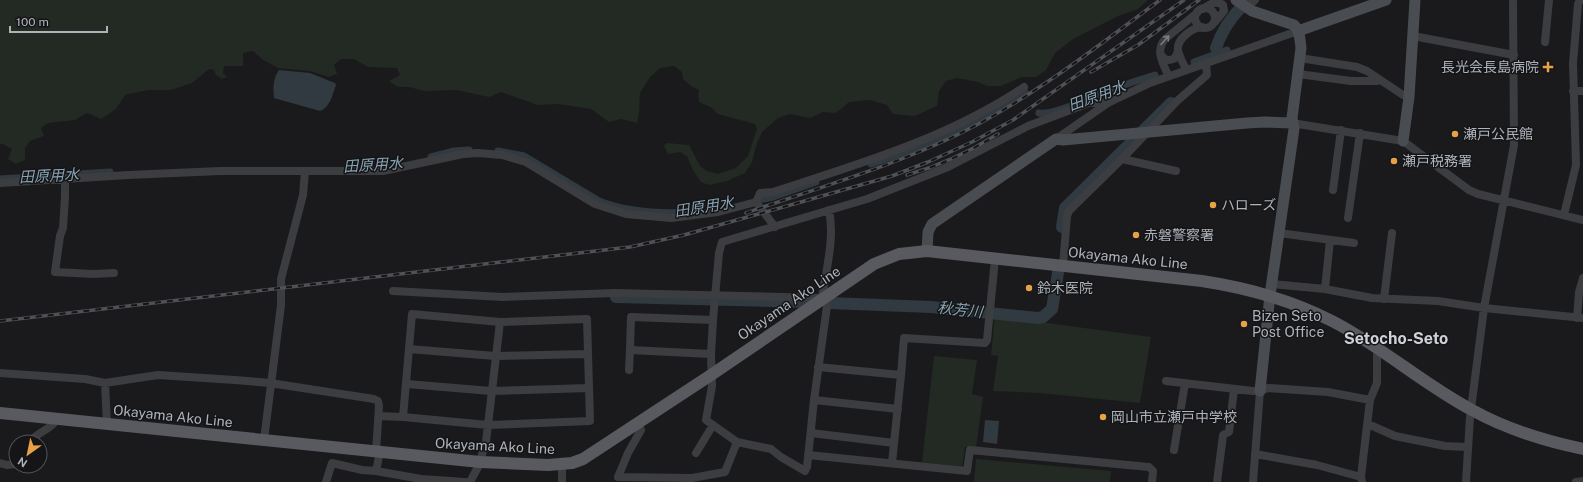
<svg xmlns="http://www.w3.org/2000/svg" width="1583" height="482" font-family="'Public Sans','Noto Sans JP',sans-serif">
<style>
.green{fill:#222a23}
.water{fill:#313a40}
.lines{fill:none;stroke-linecap:round;stroke-linejoin:round}
.canal{stroke:#313a40;stroke-width:7}
.river{stroke:#313a40;stroke-width:12}
.street{stroke:#3b3d41;stroke-width:8}
.secondary{stroke:#494c51;stroke-width:11}
.primary{stroke:#585a60;stroke-width:12}
.rail-casing{stroke:#4e5156;stroke-width:3.5}
.rail{stroke:#151517;stroke-width:2;stroke-dasharray:6;stroke-linecap:butt}
.oneway{stroke:#7a7e84}
.poi-dot{fill:#e7a247;stroke:#151517;stroke-width:1.5}
.labels{text-anchor:middle;stroke-width:3;stroke-linejoin:round;paint-order:stroke}
.poi-label{font-size:14px;fill:#adb3bb;stroke:#151517;text-anchor:start}
.street-label{font-size:14px;fill:#adb3bb;stroke:#151517}
.water-label{font-size:15px;font-style:italic;fill:#87a3b3;stroke:#151517}
.quarter-label{font-size:16px;font-weight:bold;fill:#ced1d7;stroke:#151517}
</style>
<rect width="100%" height="100%" fill="#1a1a1c"/>
<path class="green" d="M0,0H1148L1138,9L1118,16L1073,39L1055,53L1046,70L1036,77H1022L1001,86H988L978,82L957,78L946,81L939,91L937,106L915,116L893,114L887,105L870,100L849,102L836,113L823,112L810,118L790,114L778,118L762,132L757,143L752,162L745,173L727,181L709,185L701,182L693,170L687,156L680,152L668,154L664,146L667,143L689,145L700,166L707,171L718,174L736,168L748,156L757,129L755,124L718,114L712,108L699,102L698,96L699,90L691,86L683,79L682,72L674,66L660,68L650,77L640,93L639,113L637,123L621,119L609,122L591,109L558,104L538,105L501,92L489,97L457,90L425,91L409,87H398L389,81L400,75L397,68L368,67L354,59H341L334,65L337,74L329,77L310,71L278,68L263,60L253,51L243,53V66H224L223,73L227,77L222,79L216,75L214,70L209,69L192,83L171,90H148L125,95L116,109L101,119L87,113L75,120L48,123L41,128L44,136L30,141L25,148V160L16,164L8,159L12,149L3,144H0Z
M995,316L1151,337L1140,403L1040,393L993,391L998,356L991,355Z
M934,356L977,360L972,394L983,397L976,448L965,447L962,467L922,462Z
M976,459L1111,471L1110,482H974Z"/>
<path class="water" d="M279,70L310,73L335,83L336,85C333,93 330,108 320,111L274,98C273,88 273,78 279,70Z
M985,420L999,421L997,444L983,442Z"/>
<g class="lines">
<path class="canal" d="M1194,62L1227,50
M1039,113C1056,115 1090,97 1107,91C1123,85 1139,80 1155,75
M498,151L524,156L599,201C629,213 661,214 693,212
M431,157L454,151L469,150
M871,164C900,154 928,144 955,132C979,120 1002,106 1025,92
M0,179L110,172
M763,199L773,197L816,182"/>
<path class="river" d="M1216,48C1222,30 1234,13 1249,0
M1062,227L1065,208L1171,103
M616,297L808,302
M829,303L931,307L1038,318L1043,317L1052,309L1058,273"/>
<path class="street" d="M1246,8L1255,0
M1195 18a10 10 0 1 1 20 0a10 10 0 1 1-20 0Z
M1203,9C1210,4 1216,0 1223,5L1224,11L1215,22
M1413,36L1514,55
M1545,42L1549,0
M1161,55C1165,60 1169,62 1175,58L1178,51
M1300,58L1357,67L1367,71L1403,95L1409,97
M1186,69C1183,64 1180,57 1178,51C1176,39 1192,28 1202,27
M1298,74L1351,81H1377L1380,80
M1168,75C1163,63 1155,51 1165,39L1197,13
M1573,91H1583
M1292,123L1403,141L1469,190L1478,194L1583,220
M1056,139L1108,103L1150,83L1298,31
M1122,159L1176,171
M65,179V197L63,228L60,236L55,272L93,274L114,273
M0,183L128,175L220,171H383L463,154L478,153L502,155L526,162L595,204L626,214L671,218L718,212L756,202
M1333,190L1341,130
M756,202L760,193L773,192C859,164 948,138 1024,87
M756,202L775,227
M1564,215L1576,165L1573,63L1578,4L1580,0
M1348,218L1360,133
M1279,233L1354,243
M1063,266L1067,216L1069,211L1122,159L1177,101L1207,75L1206,63
M1272,284L1325,289L1372,298L1438,301L1484,308L1583,318
M1325,289L1330,240
M393,291L503,297L615,293L822,298
M1384,299L1392,233
M412,314L500,322L587,319L590,421L488,425L403,417Z
M1577,318L1579,292L1583,278
M409,349L495,356L587,354
M711,354L630,350L631,317L713,320
M818,367L901,375L892,463
M629,370L630,350
M0,373L85,379L105,383L158,375L235,380L270,383L374,399L378,401L379,406L376,452
M901,375L904,338L985,343L987,340L995,259
M1166,381L1253,391H1260L1268,388L1328,392L1370,400
M105,383L107,425
M407,384L491,391L589,388
M814,400L898,409
M379,416L403,417
M638,423L641,430L628,453L618,477L692,478L725,472L737,442L771,449L781,457L805,471L807,467L814,400L827,306L822,298C826,270 835,238 829,210
M1368,424L1395,436L1445,446L1467,447
M811,433L894,443
M264,440L281,305V279L303,195L305,171
M30,442C37,432 51,430 57,419
M737,442L706,420L712,386L711,354L713,320L719,253L722,242L867,199L948,167L1028,126L1089,103H1108
M1174,450L1185,383
M380,452L376,471L421,479L465,482
M696,453L713,425
M1255,454L1317,465L1361,477
M808,455L967,471L970,450L1149,467L1153,471L1152,482
M0,463L7,465L15,464L16,462
M562,464V482
M326,482L332,463L362,470L376,471
M470,482L478,467L486,442L500,322
M1217,482L1223,435L1229,432L1234,389
M1253,482L1260,391
M1362,482L1361,477L1370,400L1377,383V355L1380,350
M1466,482L1470,417L1484,308L1514,145L1513,0
M1576,482L1583,481"/>
<path class="secondary" d="M1236,0L1252,11L1294,25C1300,31 1300,40 1301,48L1292,118L1294,129L1270,295L1260,391
M1298,31L1386,0
M1403,141L1409,97L1415,0
M927,251L928,232L932,224L1056,139L1063,140L1247,123L1265,122L1292,123"/>
<path class="primary" d="M0,413L480,462L548,465L572,463L583,459L711,375L874,264L899,254L927,251L1202,281C1248,288 1291,300 1332,321C1381,346 1423,384 1472,410C1506,429 1545,441 1583,449"/>
<defs>
<path id="rail" d="M1091,72L1138,45L1199,0
M907,175C939,166 969,152 998,134
M746,213C817,188 891,167 959,134C1032,98 1095,48 1160,0
M0,321L630,247L684,235L801,202L892,176L928,162L972,142L1013,120L1184,0"/>
</defs>
<use href="#rail" class="rail-casing"/>
<use href="#rail" class="rail"/>
</g>
<defs><path id="oneway-shaft" d="M-6 0H5M1.5-3L5.5 0L1.5 3" fill="none" stroke-width="1.6" stroke-linecap="round" stroke-linejoin="round"/></defs>
<use class="oneway" href="#oneway-shaft" transform="translate(1165 40) rotate(-48)"/>
<g class="poi-dot">
<path d="M1546 61h4v4h4v4h-4v4h-4v-4h-4v-4h4z"/>
<circle cx="1455" cy="134" r="4"/>
<circle cx="1394" cy="161" r="4"/>
<circle cx="1213" cy="205" r="4"/>
<circle cx="1136" cy="235" r="4"/>
<circle cx="1029" cy="288" r="4"/>
<circle cx="1244" cy="324" r="4"/>
<circle cx="1103" cy="417" r="4"/>
</g>
<g class="labels">
<g class="poi-label">
<text x="1539" y="72" text-anchor="end">長光会長島病院</text>
<text x="1463" y="139">瀬戸公民館</text>
<text x="1402" y="166">瀬戸税務署</text>
<text x="1221" y="210">ハローズ</text>
<text x="1144" y="240">赤磐警察署</text>
<text x="1037" y="293">鈴木医院</text>
<text x="1252" y="321">Bizen Seto<tspan x="1252" dy="16">Post Office</tspan></text>
<text x="1111" y="422">岡山市立瀬戸中学校</text>
</g>
<g class="street-label">
<text transform="translate(1128 258) rotate(6)" y="5">Okayama Ako Line</text>
<text transform="translate(789 303) rotate(-34)" y="5">Okayama Ako Line</text>
<text transform="translate(173 416) rotate(6)" y="5">Okayama Ako Line</text>
<text transform="translate(495 446) rotate(3)" y="5">Okayama Ako Line</text>
</g>
<g class="water-label">
<text transform="translate(1097 96) rotate(-20)" y="5">田原用水</text>
<text transform="translate(373 165) rotate(-4)" y="5">田原用水</text>
<text transform="translate(49 176) rotate(-3)" y="5">田原用水</text>
<text transform="translate(704 207) rotate(-9)" y="5">田原用水</text>
<text transform="translate(960 310) rotate(6)" y="5">秋芳川</text>
</g>
<g class="quarter-label">
<text x="1396" y="344">Setocho-Seto</text>
</g>
</g>
<g transform="translate(28 454) rotate(213)"><circle r="19" fill="#151517" stroke="#525459"/>
<path d="M0-3L7 15L0 10L-7 15Z" fill="#e7a247"/>
<text y="-6" font-size="11" font-weight="bold" text-anchor="middle" fill="#adb3bb">N</text>
</g>
<path d="M10 26v6h97v-6" fill="none" stroke="#adb3bb" stroke-width="2"/>
<text x="16" y="26" font-size="12" fill="#adb3bb" stroke="#151517" stroke-width="3" paint-order="stroke">100 m</text>
</svg>
